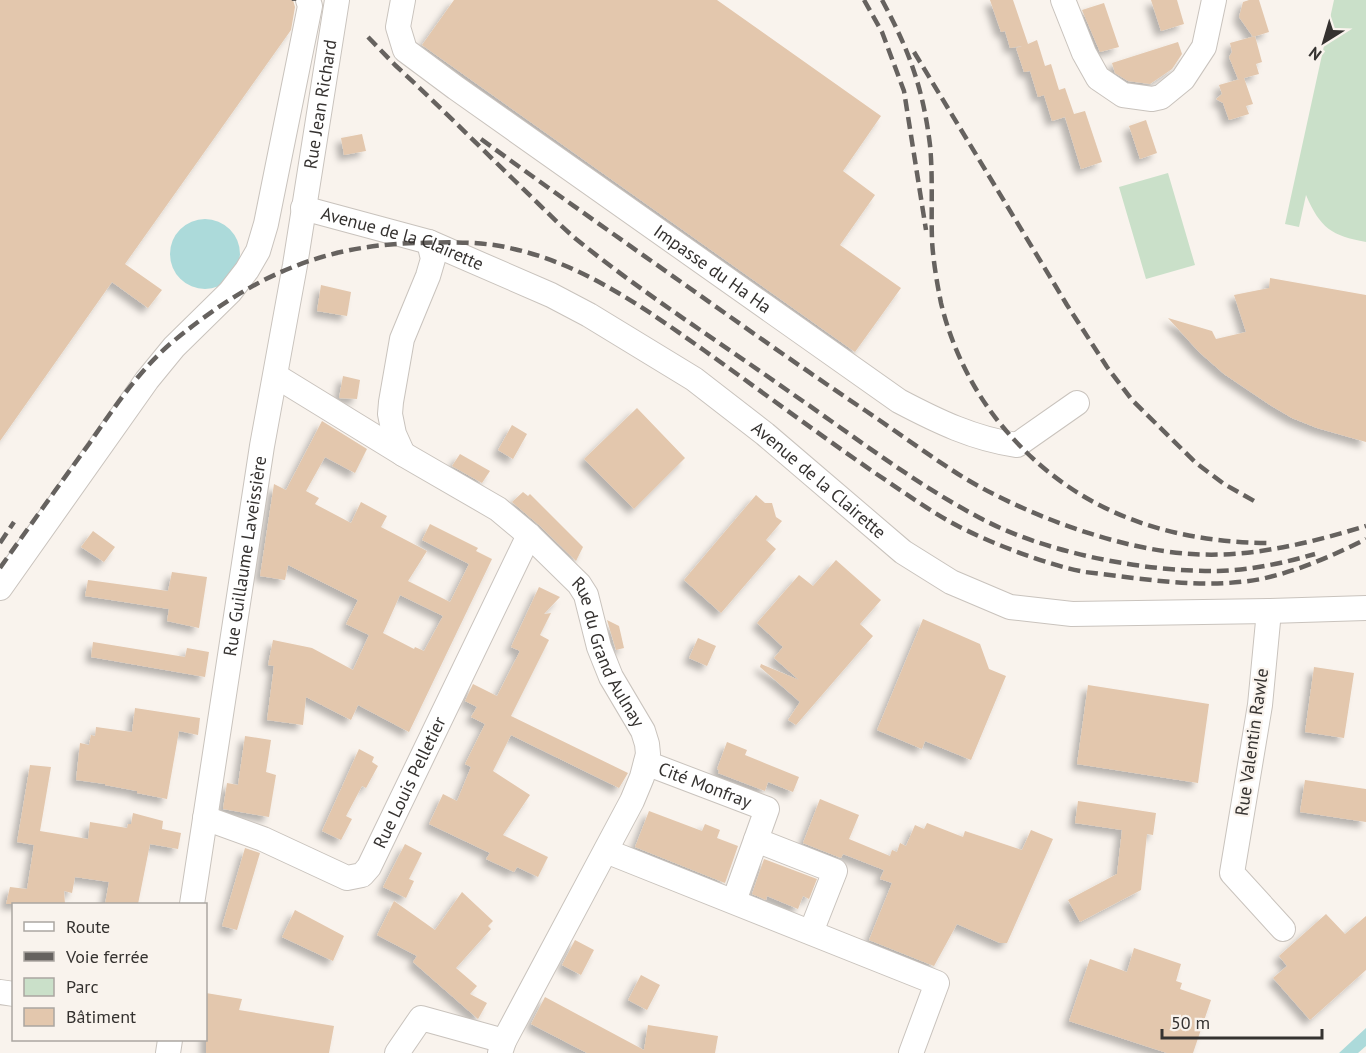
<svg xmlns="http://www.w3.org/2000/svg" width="1366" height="1053" font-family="'PT Sans',sans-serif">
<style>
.green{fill:#cae0c9}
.water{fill:#acdada}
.building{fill:#e3c7ad;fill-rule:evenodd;filter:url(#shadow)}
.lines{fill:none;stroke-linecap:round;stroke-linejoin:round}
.minor-casing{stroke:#c9c3bd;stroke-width:26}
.minor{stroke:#fff;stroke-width:24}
.rail{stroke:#66625f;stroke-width:4.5;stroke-dasharray:12 6;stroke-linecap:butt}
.labels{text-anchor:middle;stroke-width:4.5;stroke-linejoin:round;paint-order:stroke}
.street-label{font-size:18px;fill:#353230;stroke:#f9f3ed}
</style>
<defs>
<filter id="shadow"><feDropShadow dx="-5.5" dy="5.5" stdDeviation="3" flood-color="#0004"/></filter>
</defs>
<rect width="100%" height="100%" fill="#f9f3ed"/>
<path class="green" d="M1334,0H1366V242C1332,236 1320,228 1306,195L1299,227L1285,224Z
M1168,173L1195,265L1146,279L1119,187Z"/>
<path class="water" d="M170 254a35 35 0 1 1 70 0a35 35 0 1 1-70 0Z
M1366,1028V1046L1358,1053H1339Z"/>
<path class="building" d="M0,0H293L295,7L291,30L125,264L162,290L148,308L112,282L0,441Z
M454,0H717L881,116L843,171L875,195L840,245L901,288L855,352L422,45Z
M990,0H1013L1028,44L1037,40L1045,66L1051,64L1059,90L1065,88L1074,114L1085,111L1102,162L1081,169L1065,117L1052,121L1044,95L1038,97L1030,71L1024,72L1016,48L1022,46L1010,48L1005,31L1001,32Z
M1151,0H1177L1184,24L1161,31Z
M1249,0H1259L1269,32L1253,37L1239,17L1243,2Z
M1104,3L1119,47L1100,52L1082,10Z
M1255,36L1262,62L1256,64L1259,74L1244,78L1253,104L1246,106L1249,114L1229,120L1223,103L1216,99L1222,94L1219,85L1240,79H1238L1229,57L1232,52L1230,43Z
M1178,42L1182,54L1172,69L1150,84L1128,81L1115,73L1112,63Z
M1146,120L1157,153L1140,159L1129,126Z
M362,134L366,151L344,155L341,138Z
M1270,278L1366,295V442L1317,428L1292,418L1270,405L1224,374L1199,352L1168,318L1212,331L1216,339L1246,332L1234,295L1269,288Z
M321,285L351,292L347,316L317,311Z
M343,376L360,380L357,399L339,398Z
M637,408L685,458L634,509L584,459Z
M322,421L367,449L355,473L325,457L306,491L319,498L315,504L351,523L361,502L387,516L381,527L427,551L408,581L450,602L469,564L422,540L430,524L478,548L476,551L492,559L409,732L358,705L351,720L306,697L303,725L267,720L274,666L268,665L273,640L312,648L353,670L369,635L346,624L358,600L288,565L285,580L260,576L274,484L286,490ZM400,595L443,616L424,651L415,647L414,649L383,633Z
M512,425L527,434L513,459L498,450Z
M460,454L490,471L482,483L452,466Z
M523,492L528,496L530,494L583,547L576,561L539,525L512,502Z
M756,495L765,503H772L776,517L782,521L766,540L776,549L721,613L684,580Z
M93,531L115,547L104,562L81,547Z
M836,560L881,600L860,624L873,636L796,725L788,720L800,702L760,667L761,664L799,680L774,658L783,647L757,623L799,575L813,586Z
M172,572L207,577L199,628L167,621L169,609L85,596L88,580L168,591Z
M539,587L560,597L544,614L551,613L540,635L549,640L511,716L628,773L619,788L511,735L493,771L530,795L503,835L548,857L538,877L517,867L514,872L486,859L490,853L429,824L443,794L457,801L471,767L465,764L485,724L471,717L477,707L465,701L473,684L497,696L520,651L511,647Z
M923,619L980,644L989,669L1006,676L971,760L925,741L922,749L877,730Z
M607,620L619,626L624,648L616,650Z
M698,638L716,646L707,666L689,658Z
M93,642L185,657L187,648L209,652L205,677L91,657Z
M1314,667L1354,673L1344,738L1305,732Z
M1088,685L1209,704L1198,783L1077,764Z
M135,708L200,718L198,735L179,731L167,799L137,793V791L105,785V784L76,780L80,743L89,745L91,735L95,736L96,727L132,732Z
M245,736L271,740L266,772L276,775L269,817L223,809L227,783L238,785Z
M727,742L747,750L745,755L799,777L793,792L768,782L765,791L718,773L719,770L717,769Z
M359,749L374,757L372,762L378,766L366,788L362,786L346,816L352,819L341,840L322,831Z
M30,765L51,767L40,831L88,839L90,822L127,828L128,824H131L133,813L163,821L162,829L181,833L178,849L150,844L138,904H105L109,882L75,877L72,893L64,891L65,904H6L10,887L27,889L34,845L17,842Z
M1305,780L1366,789V822L1300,812Z
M820,799L859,815L849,839L890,856L892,850L897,852L900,843L906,846L915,825L924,829L927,823L963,837L965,831L1022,850L1031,830L1053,839L1007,943H1000L957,924L934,966L869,940L892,883L880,879L884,870L843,854L841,858L803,843Z
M1078,801L1156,813L1153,835L1147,834L1141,890L1080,922L1068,900L1117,874L1122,830L1075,823Z
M649,811L702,831L705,824L720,830L717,838L738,846L725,883L635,847Z
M405,844L422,853L409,879L414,881L406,898L383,887Z
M245,848L260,853L237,930L222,926Z
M764,859L817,879L809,899L803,896L798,909L767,896L766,900L752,894Z
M462,892L493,921L488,926L491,929L456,968L477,986L470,994L487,1003L478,1019L413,962L417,956L377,935L394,901L435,930Z
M295,910L344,936L333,961L282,937Z
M1326,914L1345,934L1366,916V970L1310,1020L1273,978L1287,966L1279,956Z
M575,940L594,950L581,975L562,965Z
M1134,948L1181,964L1176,981L1182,983L1180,989L1211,1000L1193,1053H1167L1069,1021L1090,959L1127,972Z
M641,975L660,985L647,1010L628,1000Z
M206,993L242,999L239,1010L334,1026L329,1053H206Z
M545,997L644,1050L648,1025L718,1036L715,1053H587L531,1024Z"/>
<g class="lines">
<defs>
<g id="minor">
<path id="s1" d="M403,0L398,27L405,50L456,88L899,401C937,421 974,439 1017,445L1077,403"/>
<path d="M1063,0L1084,53L1098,78L1123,95L1152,99L1161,97L1183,79L1204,47L1214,0"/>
<path id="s2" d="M303,208L429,242L551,295L589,315L694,379L765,434L903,552L951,582L1010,607L1072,614L1269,611L1366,608"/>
<path id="s3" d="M276,376L403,454L498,509L529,535L579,584L586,595L599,647L611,677L643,731L647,744L648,754L642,777L632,801L504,1041L500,1053"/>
<path d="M403,454L394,434L390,414L391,402L402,339L428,276L433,259L429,242"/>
<path d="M0,588L147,380L174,347L230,292L247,270L258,251L266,224L310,6L308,0"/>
<path d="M1269,611L1260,705L1232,873L1283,929"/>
<path id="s4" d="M646,763L767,809L734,901"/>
<path id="s5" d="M205,818L263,839L347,878L362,875L369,867L529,535"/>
<path d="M756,840L835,871L811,932"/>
<path d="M606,851L937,983L911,1053"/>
<path id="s6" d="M192,904L262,446L295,265L337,0"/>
<path d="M0,992L14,994"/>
<path d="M168,1053L170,1040"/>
<path d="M397,1053L421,1018L504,1041"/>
</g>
</defs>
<use href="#minor" class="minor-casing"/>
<use href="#minor" class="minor"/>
<path class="rail" d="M864,0L882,32L904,91L926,230
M882,0C909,50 923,88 930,145C933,177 931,209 932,240C933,260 937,283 941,303C951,345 971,387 998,421C1067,507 1159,542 1268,543
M294,1V0
M368,37L395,65C435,102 474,141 513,179C534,199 554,220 576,239C645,295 721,343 794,395C855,437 914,483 980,518C1045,553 1145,572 1218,571C1251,570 1284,563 1315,554
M914,52L1067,305L1107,367L1132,400L1196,463L1224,484L1256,502
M481,139C563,199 646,257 729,316C774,348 820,380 866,411C897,432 927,454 958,474C1020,513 1119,550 1192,554C1250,558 1310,543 1366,526
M0,543L14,522
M0,568C29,527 59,485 89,444C113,409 138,372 170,344C247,280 317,245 418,243C449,242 483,241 514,249C585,265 647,310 705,351C761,391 817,433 875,473C902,491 928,510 956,525C990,543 1047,565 1085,572C1101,574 1117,576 1133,578C1177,583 1217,587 1261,579C1298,571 1332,556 1366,539"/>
</g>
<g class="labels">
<g class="street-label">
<text dy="6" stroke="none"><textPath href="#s6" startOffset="810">Rue Jean Richard</textPath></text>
<text dy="6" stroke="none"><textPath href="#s2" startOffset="104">Avenue de la Clairette</textPath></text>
<text dy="6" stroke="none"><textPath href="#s1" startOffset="429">Impasse du Ha Ha</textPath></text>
<text dy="6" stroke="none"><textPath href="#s2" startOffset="590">Avenue de la Clairette</textPath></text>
<text dy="6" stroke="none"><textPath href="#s6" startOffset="352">Rue Guillaume Laveissière</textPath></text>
<text dy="6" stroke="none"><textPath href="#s3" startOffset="444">Rue du Grand Aulnay</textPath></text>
<text transform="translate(1252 742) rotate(-82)" y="6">Rue Valentin Rawle</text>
<text dy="6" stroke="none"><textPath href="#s5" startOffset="274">Rue Louis Pelletier</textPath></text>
<text dy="6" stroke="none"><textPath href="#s4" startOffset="63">Cité Monfray</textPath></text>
</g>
</g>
<rect x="12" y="903" width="195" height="138" fill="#f9f3ed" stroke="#aba6a1" stroke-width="1.5"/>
<rect x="24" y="922" width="30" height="9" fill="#ffffff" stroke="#aba6a1" stroke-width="1.5"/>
<text x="66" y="933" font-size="18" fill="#353230">Route</text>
<rect x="24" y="952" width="30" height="9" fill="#66625f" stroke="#aba6a1" stroke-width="1.5"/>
<text x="66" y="963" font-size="18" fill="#353230">Voie ferrée</text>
<rect x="24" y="978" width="30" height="18" fill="#cae0c9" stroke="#aba6a1" stroke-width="1.5"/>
<text x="66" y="993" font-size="18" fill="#353230">Parc</text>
<rect x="24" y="1008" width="30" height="18" fill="#e3c7ad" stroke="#aba6a1" stroke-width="1.5"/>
<text x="66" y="1023" font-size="18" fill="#353230">Bâtiment</text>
<g transform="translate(1324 42) rotate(217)" stroke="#f9f3ed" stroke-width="4.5" paint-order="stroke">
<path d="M0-4.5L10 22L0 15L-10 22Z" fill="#353230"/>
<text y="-9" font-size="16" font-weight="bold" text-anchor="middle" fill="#353230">N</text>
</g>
<path d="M1162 1029v9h160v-9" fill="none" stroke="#353230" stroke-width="3"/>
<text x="1171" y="1029" font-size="18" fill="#353230" stroke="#f9f3ed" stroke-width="4.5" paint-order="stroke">50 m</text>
</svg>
